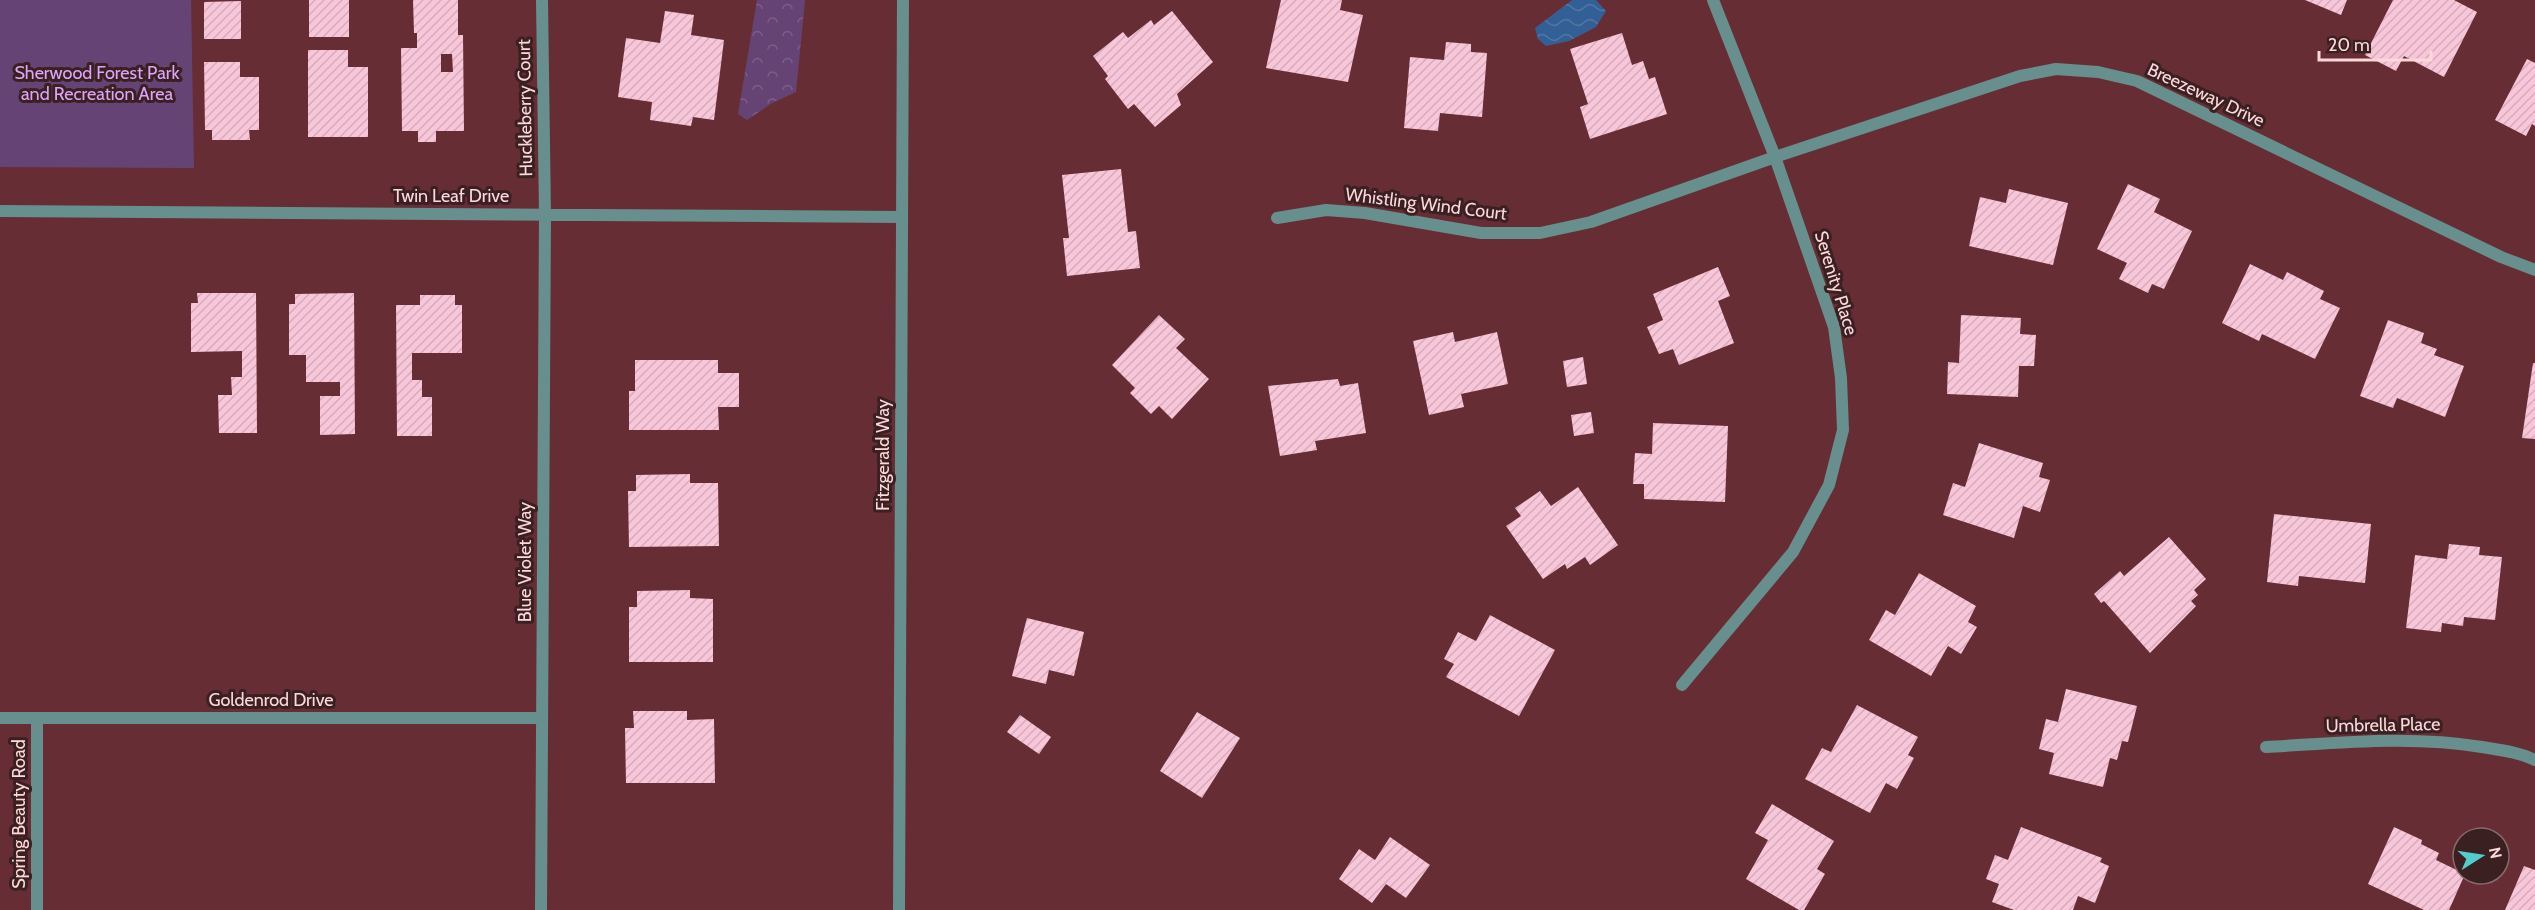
<svg xmlns="http://www.w3.org/2000/svg" width="2535" height="910" font-family="Cabin,sans-serif">
<style>
.forest{fill:url(#forest-crowns)}
.green{fill:#654475}
.water{fill:url(#water-waves)}
.building{fill:url(#building-hatch);fill-rule:evenodd}
.lines{fill:none;stroke-linecap:round;stroke-linejoin:round}
.minor{stroke:#668f8e;stroke-width:12}
.tertiary{stroke:#668f8e;stroke-width:12}
.labels{text-anchor:middle;stroke-width:6;stroke-linejoin:round;paint-order:stroke}
.park-label{font-size:18px;fill:#dda4fa;stroke:#3b2022}
.street-label{font-size:18px;fill:#fdd8da;stroke:#3b2022}
</style>
<defs>
<pattern id="forest-crowns" width="20" height="18" patternUnits="userSpaceOnUse" patternTransform="scale(1.5)"><rect width="20" height="18" fill="#654475"/><path d="M2 6a3 3 0 1 1 6 0M12 15a3 3 0 1 1 6 0" fill="none" stroke="#7c5e88"/></pattern>
<pattern id="water-waves" width="16" height="10" patternUnits="userSpaceOnUse" patternTransform="scale(1.5)"><rect width="16" height="10" fill="#326096"/><path d="M0 5q4-4 8 0t8 0" fill="none" stroke="#5176a4"/></pattern>
<pattern id="building-hatch" width="6" height="6" patternUnits="userSpaceOnUse" patternTransform="scale(1.5)"><rect width="6" height="6" fill="#f8c6d9"/><path d="M-1 1l2-2M0 6l6-6M5 7l2-2" fill="none" stroke="#d6abbb"/></pattern>
</defs>
<rect width="100%" height="100%" fill="#672d35"/>
<path class="forest" d="M757,0H805L796,92L772,103L747,120L738,114Z"/>
<path class="green" d="M0,0H191L194,168L0,167Z"/>
<path class="water" d="M1572,0H1596L1606,11L1596,27L1569,41L1546,46L1538,39L1535,28Z"/>
<path class="building" d="M309,0H349V37H309Z
M413,0H458V35H463L464,131H436V142H418V131H402L401,48H417V33H414ZM441,54H452L453,72H441Z
M1281,0H1342L1340,10L1363,15L1348,82L1266,68Z
M2305,0H2347L2341,15Z
M2393,0H2454L2477,12L2444,77L2404,56L2396,71L2365,55Z
M241,1V39H204V2Z
M665,11L694,15L691,35L724,40L714,120L693,117L691,126L650,120L652,102L618,97L626,38L660,43Z
M1172,11L1213,62L1177,94L1181,105L1155,127L1134,104L1128,109L1105,79L1108,76L1093,56L1123,32L1128,38L1151,20L1154,25Z
M1622,33L1632,65L1643,61L1649,79L1655,77L1667,114L1590,139L1580,107L1588,104L1570,49Z
M1446,42L1471,44V52L1487,53L1482,117L1440,113L1438,131L1404,128L1410,57L1444,60Z
M308,50H348V67H368V137H308Z
M2527,59L2535,63V126L2532,124L2526,136L2495,120Z
M204,62H240V77H259V130H249L250,140H212V130H205Z
M1121,169L1128,232L1136,231L1140,268L1067,276L1063,238H1069L1062,175Z
M2128,184L2160,199L2154,212L2192,231L2164,289L2152,284L2148,293L2119,279L2127,263L2097,249Z
M2009,189L2068,203L2053,265L1969,246L1980,197L2006,203Z
M2250,264L2283,280L2287,272L2324,291L2320,299L2340,308L2315,359L2262,334L2259,341L2222,323Z
M1718,267L1730,296L1718,301L1734,343L1679,365L1673,349L1659,354L1647,327L1663,320L1653,294Z
M197,293H256L257,433H219L218,395H232L231,377H242V351L191,352V303H198Z
M354,293L355,434L320,435V396H340V382H306V355H289V304H295V294Z
M420,295H455V305H462V353H412V380H422V397H432V436H397L396,305H420Z
M1159,315L1185,339L1176,348L1209,379L1172,419L1159,406L1151,414L1130,393L1135,388L1112,365Z
M1961,315L2021,318L2020,334L2036,335L2034,366H2019L2018,397L1947,394L1948,362L1959,363Z
M2388,320L2424,333L2421,343L2437,349L2434,355L2464,366L2445,417L2397,398L2393,408L2360,396Z
M1453,332L1455,342L1497,332L1508,384L1461,394L1464,407L1429,415L1413,341Z
M1583,357L1587,384L1567,387L1563,361Z
M635,360H718V373H739V407H718L719,430H629V391H635Z
M2533,363H2535V439L2522,438Z
M1338,379L1340,386L1358,383L1366,433L1315,441L1317,450L1280,456L1268,386Z
M1591,412L1594,433L1574,436L1571,415Z
M1653,423L1728,426L1725,502L1644,499V484H1633L1635,453L1652,454Z
M1979,443L2043,463L2039,477L2050,480L2040,512L2023,506L2014,538L1943,515L1953,483L1965,487Z
M690,474V483H718L719,546L629,547L628,491H636V475Z
M1578,487L1618,545L1590,565L1585,557L1567,569L1565,564L1543,579L1506,526L1521,516L1515,508L1540,491L1551,506Z
M2274,514L2371,524L2365,583L2299,576L2298,586L2267,582Z
M2169,537L2206,579L2194,590L2198,595L2191,601L2196,606L2150,653L2104,601L2101,603L2094,594L2120,571L2124,576Z
M2449,544L2480,547L2479,555L2502,557L2495,620L2464,617L2463,626L2442,623L2441,632L2406,628L2415,555L2447,559Z
M1919,573L1976,606L1968,622L1977,627L1961,654L1948,646L1931,676L1869,640L1886,610L1895,615Z
M690,590V598L713,599V662H629V607H637V591Z
M1490,615L1555,650L1519,716L1446,677L1454,664L1444,659L1458,632L1476,641Z
M1027,618L1084,632L1074,676L1049,670L1046,684L1012,676Z
M2066,689L2137,706L2128,742L2122,741L2117,760L2110,758L2103,787L2049,774L2054,753L2039,749L2046,719L2058,722Z
M1857,705L1918,737L1908,755L1914,758L1897,789L1886,783L1870,813L1805,779L1822,748L1831,752Z
M633,711H687V720L714,719L715,783H626L625,728H634Z
M1197,712L1240,738L1202,798L1160,771Z
M1020,715L1051,737L1039,754L1007,732Z
M1772,804L1834,841L1817,869L1825,874L1804,910H1799L1746,879L1768,840L1755,833Z
M2021,827L2102,858L2100,862L2109,866L2095,903L2078,896L2073,910H2014L1992,902L1999,884L1986,879L1995,855L2008,860Z
M2394,827L2422,840L2421,844L2439,853L2436,860L2465,874L2449,910H2424L2368,884Z
M1390,837L1430,865L1406,898L1386,884L1372,903L1339,879L1359,849L1375,860Z
M2524,866L2535,870V910H2505Z"/>
<g class="lines">
<path class="minor" d="M0,211L902,217
M1277,218L1326,210L1365,213L1481,233H1540L1591,222L1775,157L2020,76L2056,69L2098,72L2137,81L2501,257L2535,270
M1682,685L1793,552L1829,485L1843,430L1841,378L1834,327L1775,157L1713,0
M0,718H542
M37,718V910
M2266,747C2338,743 2410,735 2482,747C2500,750 2518,752 2535,760
M541,910L545,215L542,0"/>
<path class="tertiary" d="M899,910L903,0"/>
</g>
<g class="labels">
<g class="park-label">
<text x="97" y="79">Sherwood Forest Park<tspan x="97" dy="21">and Recreation Area</tspan></text>
</g>
<g class="street-label">
<text transform="translate(2206 95) rotate(25)" y="6">Breezeway Drive</text>
<text transform="translate(525 108) rotate(-91)" y="6">Huckleberry Court</text>
<text x="451" y="202">Twin Leaf Drive</text>
<text transform="translate(1426 204) rotate(7)" y="6">Whistling Wind Court</text>
<text transform="translate(1836 283) rotate(73)" y="6">Serenity Place</text>
<text transform="translate(883 455) rotate(-90)" y="6">Fitzgerald Way</text>
<text transform="translate(525 562) rotate(-90)" y="6">Blue Violet Way</text>
<text x="271" y="706">Goldenrod Drive</text>
<text transform="translate(2383 725) rotate(-1)" y="6">Umbrella Place</text>
<text transform="translate(19 814) rotate(-90)" y="6">Spring Beauty Road</text>
</g>
</g>
<g transform="translate(2481 856) rotate(78)"><circle r="28" fill="#3b2022" stroke="#896a6c" stroke-width="1.5"/>
<path d="M0-4.5L10 22L0 15L-10 22Z" fill="#53cdcb"/>
<text y="-9" font-size="16" font-weight="bold" text-anchor="middle" fill="#fdd8da">N</text>
</g>
<path d="M2319 51v9h112v-9" fill="none" stroke="#fdd8da" stroke-width="3"/>
<text x="2328" y="51" font-size="18" fill="#fdd8da" stroke="#3b2022" stroke-width="4.5" paint-order="stroke">20 m</text>
</svg>
